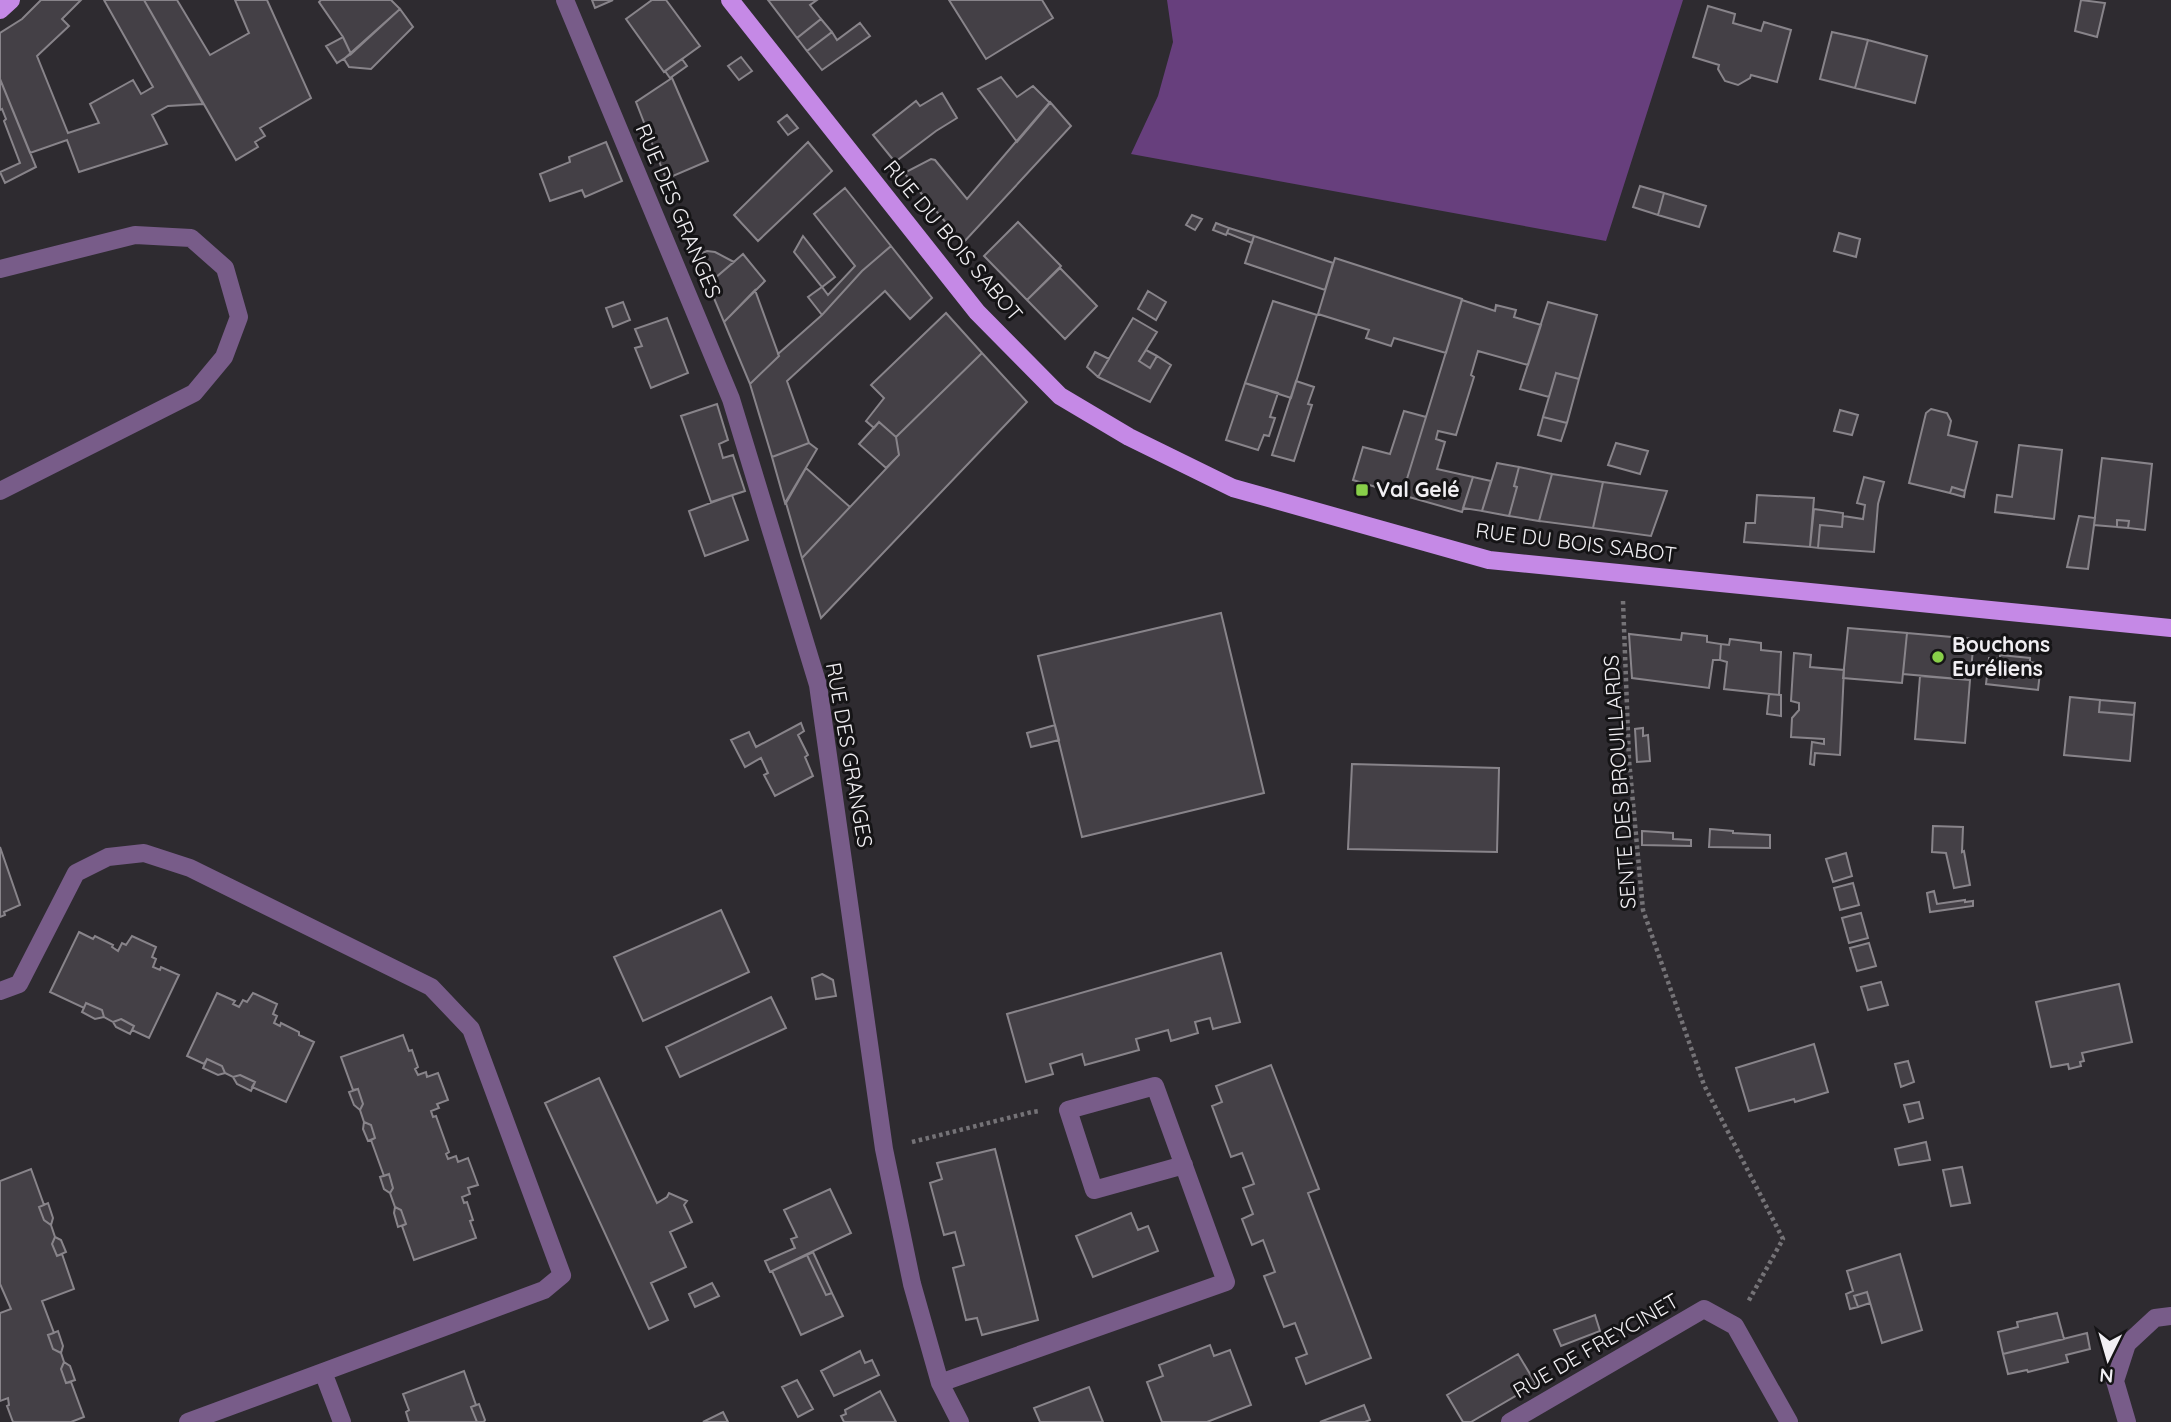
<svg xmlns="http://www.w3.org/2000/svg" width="2171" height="1422" font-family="Quicksand,sans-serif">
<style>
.green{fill:#673f7d}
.building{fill:#444046;stroke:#88848a;stroke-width:2}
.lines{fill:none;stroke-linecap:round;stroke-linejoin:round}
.path{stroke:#757377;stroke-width:4.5;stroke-dasharray:3.5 3.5;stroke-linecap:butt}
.minor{stroke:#785c89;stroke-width:18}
.major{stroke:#c589e6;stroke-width:18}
.poi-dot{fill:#88cf49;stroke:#151416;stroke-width:2.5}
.labels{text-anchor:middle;stroke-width:6;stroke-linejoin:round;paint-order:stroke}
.street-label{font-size:21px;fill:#f1eff3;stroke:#151416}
.poi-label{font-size:21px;font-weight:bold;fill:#f1eff3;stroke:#151416;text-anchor:start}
</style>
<rect width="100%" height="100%" fill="#2e2b30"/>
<path class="green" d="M1167,0H1683L1606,241L1131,154L1158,96L1173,42Z"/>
<path class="building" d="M41,0H81L62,19L69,26L37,56L68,133L99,123L90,104L133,80L141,94L153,87L104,0H144L203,104L168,106L152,115L167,144L79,172L67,140L30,153L0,79V33L22,19Z
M144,0H177L210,55L249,33L235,0H267L311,98L260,128L265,136L255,142L258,147L236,160Z
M321,0H391L400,9L351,54L343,37L319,2Z
M592,0H613L595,8Z
M652,0H666L700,46L664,72L626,19Z
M768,0H817L810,5L821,19L797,38Z
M949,0H1042L1053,18L986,59Z
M2081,0L2105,3L2097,37L2075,31Z
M1708,6L1735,14L1733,23L1761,31L1764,22L1791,30L1777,82L1751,75L1750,78L1738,85L1725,81L1718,69L1719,65L1693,57Z
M400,9L413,27L371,69L349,67L344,59Z
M821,19L832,32L807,51L797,38Z
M860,23L870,36L822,70L807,51L832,32L837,40Z
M1832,32L1868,40L1855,88L1820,79Z
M343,37L351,54L337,63L326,46Z
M1868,40L1927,56L1915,103L1855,88Z
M741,57L752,71L739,80L728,66Z
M682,59L687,66L670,78L665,71Z
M1001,77L1017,97L1033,86L1050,103L1017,142L978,89Z
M672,78L708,161L666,179L636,102Z
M0,79L36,167L5,183L0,172L20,163L4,121L6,119L2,109L0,110Z
M942,93L957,118L936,131L895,162L873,135L916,101L920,106Z
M1050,102L1071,126L963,243L904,173L931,159L935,160L967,199Z
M787,115L798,128L788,135L778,122Z
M606,142L622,181L585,197L582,190L550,201L540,174L570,162L569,157Z
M808,142L832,171L758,241L734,215Z
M1640,186L1664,193L1658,215L1633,207Z
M845,188L891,246L862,271L822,315L808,297L822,287L828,295L855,266L814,214Z
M1664,193L1706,206L1699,227L1658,215Z
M1192,215L1202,219L1195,230L1186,225Z
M1018,222L1061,266L1027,300L984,256Z
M1216,223L1229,228L1226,235L1213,230Z
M1229,228L1254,236L1252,243L1227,233Z
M1839,233L1860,239L1856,257L1834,251Z
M803,236L835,277L822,287L794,252Z
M1254,236L1333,263L1325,290L1245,263Z
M891,246L932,298L910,319L885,291L787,381L809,443L772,457L750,384L779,356L778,354L822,315L862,271Z
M707,251L715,252L734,262L708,284L697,255Z
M743,254L765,281L724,322L708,284Z
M1335,258L1462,299L1446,353L1394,338L1391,346L1366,338L1369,330L1318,314Z
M1060,268L1097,306L1065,339L1027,300Z
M755,290L779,356L750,384L724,322Z
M1148,291L1166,302L1156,320L1138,309Z
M1462,300L1495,311L1496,305L1516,310L1514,317L1541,325L1528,365L1478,351L1471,375L1474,377L1456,435L1438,431L1436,439L1445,442L1437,469L1473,477L1462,512L1402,495Z
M1273,301L1317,315L1291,398L1245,383Z
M623,302L630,320L613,327L606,308Z
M1548,302L1597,315L1579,379L1556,373L1549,397L1520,389Z
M946,313L982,353L896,437L879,422L874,428L866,421L884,398L871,385Z
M667,318L688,373L651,388L635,348L642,346L635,329Z
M1133,318L1157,332L1139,361L1150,368L1157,356L1171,365L1150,402L1098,377Z
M1146,350L1157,356L1150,368L1139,361Z
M1095,352L1109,359L1098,377L1087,367Z
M982,353L1027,402L821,618L802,558L899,455L896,437Z
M1556,373L1579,379L1567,423L1543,417Z
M1296,381L1314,387L1308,404L1312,405L1294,461L1272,455Z
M1245,383L1278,393L1270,417L1275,418L1269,436L1264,435L1258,450L1226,440Z
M717,404L728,440L719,444L723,458L733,455L745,491L711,502L681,416Z
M1931,409L1947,413L1951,421L1948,435L1977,442L1965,491L1952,487L1950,493L1909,483L1926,413Z
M1840,410L1858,415L1852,435L1834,431Z
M1404,411L1426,417L1402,495L1353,480L1363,447L1390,454Z
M1543,417L1567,423L1561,441L1538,435Z
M879,422L896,437L899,455L886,468L859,444Z
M809,443L817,449L785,503L772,457Z
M1616,443L1648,451L1640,474L1608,465Z
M2019,445L2062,450L2054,519L1995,512L1997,495L2012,497Z
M2102,458L2152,464L2145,530L2128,528L2129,521L2117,520V527L2094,525Z
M1497,463L1519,467L1514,486L1517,487L1509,516L1482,511Z
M1519,467L1552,474L1539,521L1509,516L1517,487L1514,486Z
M806,468L850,507L802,558L786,503Z
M1552,474L1603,482L1593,528L1539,521Z
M1473,477L1491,481L1482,511L1463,508Z
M1864,477L1884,482L1878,504L1874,552L1818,548L1820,525L1842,527L1843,516L1863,519L1865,505L1857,503Z
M1603,482L1667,491L1651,536L1593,528Z
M1952,487L1965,491L1964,497L1950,493Z
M732,495L748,540L705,556L689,511Z
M1757,495L1814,498L1810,547L1744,542L1746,523H1755Z
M1814,509L1843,513L1842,527L1820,525L1818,548L1810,547Z
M2079,516L2095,518L2088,569L2067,567Z
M2117,520L2129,521L2128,528L2117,527Z
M1221,613L1264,793L1082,837L1038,656Z
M1848,628L1907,633L1902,683L1843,678Z
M1682,633L1707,636V642L1721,644L1720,660H1713L1709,688L1632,678L1629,634L1681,640Z
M1907,633L1974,639L1970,680L1903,674Z
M1730,639L1761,643V650L1781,652L1779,695L1724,689L1727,662L1720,660L1721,644L1729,645Z
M1794,653L1811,655L1810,667L1844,670L1840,755L1815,753L1814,765L1810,764L1812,742L1824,744V739L1791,737L1792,718L1799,710V703L1791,701Z
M2000,655L2030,658V662L2041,664L2038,690L1986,684L1989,658L2000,659Z
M1920,676L1970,680L1965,743L1915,739Z
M1769,694L1781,695V716L1767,714Z
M2070,697L2100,700L2099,712L2134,715L2130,761L2064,755Z
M2100,700L2135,703L2134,715L2099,712Z
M801,723L804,731L798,735L808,755L805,757L813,776L775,796L764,775L768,773L761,758L745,767L731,740L749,732L756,747Z
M1055,725L1059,740L1031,747L1027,733Z
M1643,728V736L1648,735L1650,761L1637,762L1635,729Z
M1352,764L1499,768L1497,852L1348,849Z
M1933,826L1963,827L1962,852L1964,851L1970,885L1954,888L1946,853L1932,852Z
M1710,829L1733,831V833L1770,835V848L1709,847Z
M1642,831L1673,833V839L1691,840V846L1642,845Z
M0,847L20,905L4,912L5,915L0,917Z
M1846,853L1852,876L1833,882L1826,859Z
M1853,883L1859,905L1840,910L1834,888Z
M1934,891L1937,904L1965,900V902L1973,901V906L1930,912L1927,893Z
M721,910L749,972L643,1021L614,957Z
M1861,913L1868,938L1849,943L1842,918Z
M79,932L93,939L95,936L113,945L112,947L118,951L122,943L126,945L132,936L156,947L152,957L156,959L153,967L160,970L161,967L179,975L149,1038L132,1030L134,1026L121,1019L113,1022L104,1017L102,1010L86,1003L84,1008L50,992Z
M1869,943L1876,966L1857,971L1850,948Z
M1221,953L1240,1022L1213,1029L1210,1018L1195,1022L1198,1033L1171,1041L1168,1030L1136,1039L1139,1050L1085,1065L1082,1054L1050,1064L1053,1074L1026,1082L1007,1014Z
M822,974L833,980L836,996L816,999L812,978Z
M1881,982L1888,1005L1868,1010L1861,987Z
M2119,984L2132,1042L2082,1053L2084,1061L2080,1062L2081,1066L2069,1069L2068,1064L2051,1067L2036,1002Z
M217,993L235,1001L233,1004L239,1007L243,1000L247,1002L253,993L277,1004L273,1014L277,1016L274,1023L280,1026L281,1023L299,1032V1035L314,1042L286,1102L252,1087L255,1082L240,1075L233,1077L225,1073L222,1066L207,1059L204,1064L187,1056Z
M771,997L786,1028L680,1077L666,1047Z
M86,1003L102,1010L104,1017L95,1019L82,1012Z
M121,1019L134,1026L130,1034L116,1027L113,1022Z
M403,1035L409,1051L412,1050L418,1067L415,1069L418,1075L426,1072L427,1077L438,1073L448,1100L437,1104L439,1108L431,1111L433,1117L436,1116L449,1152L446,1154L448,1159L456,1156L458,1162L468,1158L478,1185L468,1188L470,1194L462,1197L464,1203L467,1202L473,1220L470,1221L476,1238L414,1260L402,1226L406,1224L401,1210L395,1207L390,1193L393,1188L389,1174L384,1176L371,1140L375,1138L371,1125L364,1122L360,1110L363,1104L358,1089L353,1090L341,1057Z
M1814,1044L1828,1092L1795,1102L1794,1099L1749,1111L1736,1068Z
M207,1059L222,1066L225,1073L218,1075L203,1068Z
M1908,1061L1914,1082L1901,1087L1895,1064Z
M1271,1065L1319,1189L1308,1193L1371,1358L1306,1384L1296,1358L1307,1354L1295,1323L1284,1327L1264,1276L1275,1272L1263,1240L1252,1245L1242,1219L1253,1214L1243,1188L1254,1184L1242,1153L1231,1157L1212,1106L1222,1102L1216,1086Z
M240,1075L255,1082L251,1091L237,1084L233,1077Z
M599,1078L657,1203L667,1197L669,1193L687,1201L684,1205L692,1222L670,1232L686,1267L651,1283L668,1320L649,1329L545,1103Z
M358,1089L363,1104L360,1110L354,1105L349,1092Z
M1919,1102L1923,1118L1909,1122L1904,1105Z
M364,1122L371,1125L375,1138L368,1141L363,1129Z
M1926,1142L1930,1160L1899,1165L1895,1149Z
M995,1149L1038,1320L982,1335L977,1318L966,1320L953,1268L964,1265L955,1232L944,1235L930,1183L942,1179L937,1163Z
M1962,1167L1970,1203L1951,1206L1943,1170Z
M31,1169L44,1205L39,1207L44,1220L51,1225L55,1237L52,1244L57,1256L62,1254L74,1289L42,1301L54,1333L48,1335L53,1349L61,1353L64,1362L61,1369L66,1383L71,1382L84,1417L71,1422H13L7,1406L9,1405L8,1398L0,1401V1313L11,1309L0,1284V1181Z
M389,1174L393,1188L390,1193L384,1189L380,1177Z
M830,1189L851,1233L770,1272L765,1261L795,1248L791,1239L797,1237L784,1210Z
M48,1203L53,1218L51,1225L44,1220L39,1207Z
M395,1207L401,1210L406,1224L398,1227L394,1213Z
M1131,1213L1138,1230L1148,1226L1158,1251L1093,1277L1076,1236Z
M55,1237L61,1240L66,1252L57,1256L52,1244Z
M813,1252L832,1293L826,1295L807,1255Z
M1900,1254L1922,1330L1882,1343L1867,1292L1854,1296L1858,1307L1850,1309L1846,1294L1853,1291L1847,1271Z
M807,1255L826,1295L832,1293L843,1316L801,1335L772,1271Z
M712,1283L719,1296L695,1307L689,1294Z
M1867,1292L1870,1303L1858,1307L1854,1296Z
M2057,1313L2064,1339L2003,1354L1998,1332L2018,1327L2017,1322Z
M1595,1315L1600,1331L1561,1346L1554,1330Z
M58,1331L63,1346L61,1353L53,1349L48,1335Z
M2087,1333L2090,1349L2066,1355L2068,1362L2028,1372L2027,1370L2008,1374L2003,1354Z
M1210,1345L1214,1356L1230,1350L1251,1405L1207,1422H1162L1147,1382L1163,1376L1159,1365Z
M860,1351L865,1363L872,1360L879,1375L834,1396L821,1371Z
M1518,1354L1536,1384L1471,1422H1463L1447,1395Z
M64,1362L70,1366L75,1380L66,1383L61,1369Z
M464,1371L476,1405L471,1407L477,1422H409L406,1412L409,1410L403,1394Z
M797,1380L813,1409L798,1417L782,1387Z
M1089,1387L1103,1422H1040L1034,1408Z
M880,1391L896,1422H844L841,1416L846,1414L845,1410Z
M479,1404L485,1420L484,1422H477L471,1407Z
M1364,1405L1370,1420L1365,1422H1320Z
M723,1412L728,1422H703Z"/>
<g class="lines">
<path class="path" d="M1623,601L1629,760L1643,910L1704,1085L1783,1239L1748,1302
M912,1142L1032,1112L1039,1111"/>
<path class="minor" d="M565,0L731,399L818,685L884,1149L912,1284L940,1383L960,1422
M0,269L135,235L191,238L225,268L239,317L224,357L194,393L0,491
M0,991L19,984L76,873L108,857L144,853L190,868L431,987L471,1029L562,1275L544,1290L188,1422
M323,1372L342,1422
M940,1383L1226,1282L1155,1086L1068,1110L1094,1190L1184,1165
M1510,1422L1704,1309L1735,1326L1789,1422
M2127,1422L2115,1381L2127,1344L2155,1318L2171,1316"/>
<path class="major" d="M730,0L977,312L1060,396L1129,437L1233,488L1489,560L2171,628
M0,10L11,0"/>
</g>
<g class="poi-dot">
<rect x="1355" y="483" width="14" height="14" rx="3.5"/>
<circle cx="1938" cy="657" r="7"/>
</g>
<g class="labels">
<g class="street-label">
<text transform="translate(678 211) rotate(67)" y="7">RUE DES GRANGES</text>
<text transform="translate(953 241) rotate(50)" y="7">RUE DU BOIS SABOT</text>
<text transform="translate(1576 543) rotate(7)" y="7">RUE DU BOIS SABOT</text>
<text transform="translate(849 755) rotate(80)" y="7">RUE DES GRANGES</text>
<text transform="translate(1620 782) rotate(-94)" y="7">SENTE DES BROUILLARDS</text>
<text transform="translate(1596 1346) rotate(-30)" y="7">RUE DE FREYCINET</text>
</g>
<g class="poi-label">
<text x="1376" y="497">Val Gelé</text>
<text x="1952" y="652">Bouchons<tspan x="1952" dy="24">Euréliens</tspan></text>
</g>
</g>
<g transform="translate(2108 1359) rotate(185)" stroke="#151416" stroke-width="5" paint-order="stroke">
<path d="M0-5L12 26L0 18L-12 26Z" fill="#f1eff3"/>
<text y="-10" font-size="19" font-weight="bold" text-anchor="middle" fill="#f1eff3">N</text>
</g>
</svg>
